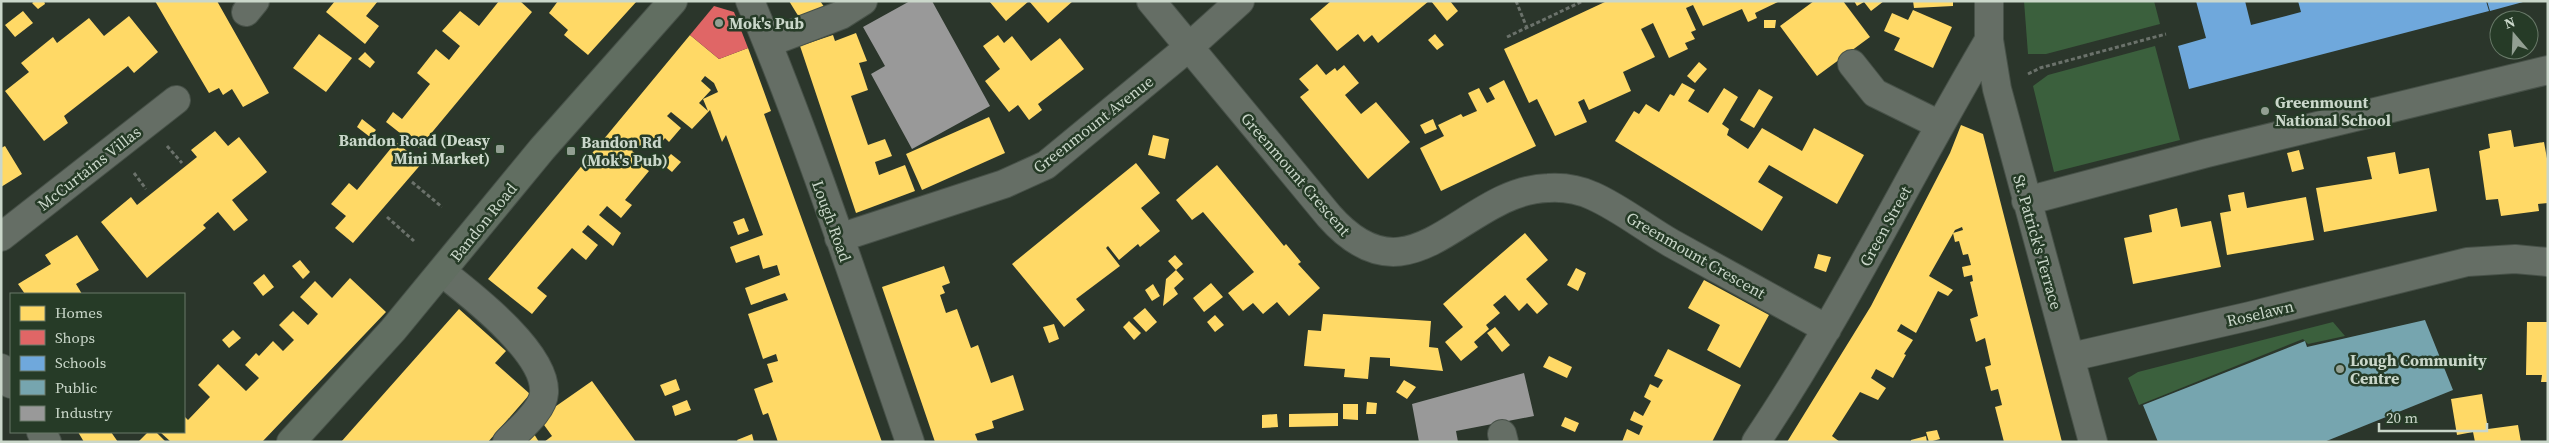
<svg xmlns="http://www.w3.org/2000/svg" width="2549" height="443" font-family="'Source Serif 4',serif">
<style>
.green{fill:#3b603d}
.homes{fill:#ffd966;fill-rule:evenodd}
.shops{fill:#e06666}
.schools{fill:#6fa8dc}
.public{fill:#76a5af}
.industry{fill:#999}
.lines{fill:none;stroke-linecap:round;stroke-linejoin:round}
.minor-casing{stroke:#475148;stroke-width:30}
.major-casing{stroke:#475148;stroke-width:30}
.path{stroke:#6b726b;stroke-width:3;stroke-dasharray:4 2.5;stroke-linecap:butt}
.minor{stroke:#656e65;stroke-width:28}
.major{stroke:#616e61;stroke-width:28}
.poi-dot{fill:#929f92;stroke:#263b27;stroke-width:2}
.labels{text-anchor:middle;stroke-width:5;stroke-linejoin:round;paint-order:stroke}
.poi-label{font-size:16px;font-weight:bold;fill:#cad7ca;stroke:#263b27;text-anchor:start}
.street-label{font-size:16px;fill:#cad7ca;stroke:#263b27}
</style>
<rect width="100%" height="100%" fill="#2b362b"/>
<path class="green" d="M2024,1H2154L2160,24L2046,54H2028Z
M2155,46L2180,140L2054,172L2033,86L2048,75Z
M2333,322L2345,336L2308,344L2303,339L2139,405L2128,378L2138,372Z"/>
<path class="homes" d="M35,1H44L45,4L38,9L32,3Z
M155,1H217L269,93L243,107L232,89L223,95L219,88L209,93Z
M335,1H378L366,16L379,26L365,44L326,12Z
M499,1H520L532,12L419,148L386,122L393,112L402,119L430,84L417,73L436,49L449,60L460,46L442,31L460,11L479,26Z
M558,1H637L588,55L564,35L568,30L549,13Z
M789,1H820L825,8L802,22Z
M989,1H1029L1006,21Z
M1029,1H1073L1048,23Z
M1331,1H1429L1378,43L1372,35L1364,42L1358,34L1337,51L1310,19Z
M1431,1H1450L1458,11L1447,21Z
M1607,1H1780L1755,13L1757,18L1748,22L1742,9L1703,26L1693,5L1686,8L1696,30L1691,32L1695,39L1685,43L1688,49L1669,58L1653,23L1641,29L1655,57L1623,72L1631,91L1589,110L1584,99L1578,102L1587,122L1555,136L1537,99L1529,103L1504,49Z
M1814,1H1843L1870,37L1817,76L1780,26Z
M1854,1H1884L1871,11L1864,2L1857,6Z
M1913,1H1953V6L1914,8Z
M1913,10L1952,27L1933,68L1894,50L1900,38L1884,31L1892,13L1908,20Z
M23,11L33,23L15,37L5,25Z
M129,16L158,52L134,73L128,66L64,116L68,123L44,141L5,91L29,72L21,63L53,37L57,43L89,18L104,36Z
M1764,20H1776L1775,28H1764Z
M856,33L867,61L859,63L868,90L851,96L868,145L885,139L892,156L875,162L879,175L905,165L915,191L856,213L800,46L833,35L835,41Z
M319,34L352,58L326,92L293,68Z
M1435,34L1444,45L1437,50L1428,40Z
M690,35L719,59L748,48L771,111L764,114L882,442H778L768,413L763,415L754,389L773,382L767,364L778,361L776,354L763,359L748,314L788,300L785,293L751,305L745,288L780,275L777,265L763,269L759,255L736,263L730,247L763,235L726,135L722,142L710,110L692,129L671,112L667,116L681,128L669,142L665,138L656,149L647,141L640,149L636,146L632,151L646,162L643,167L649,171L625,200L632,205L621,218L607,206L599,215L621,233L613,246L588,225L582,232L598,245L586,260L572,248L537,288L547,296L532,314L488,279ZM705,76L714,83L718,92L703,99L708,111L699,103L711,90L701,81Z
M998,35L1004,43L1012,36L1031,61L1060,38L1084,69L1038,104L1042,110L1029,120L1018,105L1009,112L985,81L1000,69L983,46Z
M365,52L375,62L370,68L358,59Z
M1699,62L1707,69L1695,83L1687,76Z
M1317,64L1326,75L1335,68L1337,71L1344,65L1359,83L1345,95L1361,114L1376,102L1410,142L1368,179L1300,97L1309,90L1299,79Z
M1504,80L1536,146L1441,191L1420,148L1444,136L1438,125L1461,114L1463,117L1477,111L1468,93L1479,88L1487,103L1495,99L1489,88Z
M1682,83L1695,90L1688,101L1708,113L1724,88L1738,97L1722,124L1729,129L1727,135L1748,149L1762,128L1802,151L1814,128L1864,155L1837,204L1769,165L1758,182L1783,197L1762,231L1615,141L1634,111L1639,114L1646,104L1659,112L1670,94L1674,96Z
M1759,89L1773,97L1754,128L1740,120Z
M989,117L1005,153L922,190L906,154Z
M362,119L376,130L370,137L357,127Z
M1433,119L1437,129L1425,134L1420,125Z
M1961,125L1983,134L2062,442H2004L1995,407L2002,405L1998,389L1991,391L1985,367L1991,365L1985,338L1976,342L1970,319L1978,316L1970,282L1973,281L1972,275L1964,277L1962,267L1971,265L1968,254L1963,255L1959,241L1955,242L1953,233L1963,230L1962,227L1955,230L1929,276L1953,290L1948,296L1938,291L1916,333L1901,324L1897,331L1913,340L1904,354L1906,355L1893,378L1876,369L1871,378L1886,388L1878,400L1860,392L1832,436L1840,442H1787L1871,306L1950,153Z
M2511,130L2514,147L2544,142L2548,164V203L2538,204L2539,211L2501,216L2498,199L2486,200L2479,151L2490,148L2488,134Z
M215,131L228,146L239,137L267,172L232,200L248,220L234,231L218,212L203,225L206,228L147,278L101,222L131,197L137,205L197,157L191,150Z
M1153,135L1169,139L1165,159L1148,155Z
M396,142L422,163L353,243L335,228L346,216L331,204L349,183L357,190Z
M5,146L22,174L1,187V148Z
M2299,150L2304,169L2292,172L2287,153Z
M2395,152L2399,174L2429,168L2437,211L2324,232L2316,188L2372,179L2367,157Z
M671,154L681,162L672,172L662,164Z
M1136,163L1160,193L1141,208L1160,231L1140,247L1138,244L1119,260L1108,246L1106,248L1120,266L1076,299L1085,310L1064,327L1012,264Z
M1217,165L1284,246L1286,244L1301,262L1298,264L1320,288L1289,316L1277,302L1263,314L1253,303L1243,311L1228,293L1254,272L1203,212L1192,220L1176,200Z
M2244,192L2247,208L2306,197L2314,240L2227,255L2220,213L2231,211L2228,195Z
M2177,208L2181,227L2211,221L2221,267L2133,284L2124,238L2152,232L2149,215Z
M744,218L749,231L738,235L733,222Z
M1525,233L1548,260L1526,279L1548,304L1537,314L1527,303L1519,311L1505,295L1493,305L1500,313L1486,325L1489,329L1474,342L1478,347L1461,361L1445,342L1463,327L1443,304Z
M77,235L99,270L76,284L82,294H25L18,284L51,264L45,255Z
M1818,254L1831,257L1826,272L1814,268Z
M1175,255L1183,264L1176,270L1168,261Z
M300,260L310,272L303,279L292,266Z
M944,266L950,283L942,286L945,293L940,295L946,313L957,309L971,348L978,345L991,383L1013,375L1024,410L992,421L994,428L975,434L978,442H935L882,287Z
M1576,268L1586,273L1578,291L1567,285Z
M1176,270L1184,279L1174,288L1178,294L1163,306L1166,279Z
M264,274L274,287L263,296L253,283Z
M350,278L386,312L262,442H171L160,432H184V416L188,420L210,397L198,385L218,364L246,391L259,378L245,365L256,353L259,356L273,341L283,351L294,340L279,325L293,311L308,325L318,314L300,297L315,281L332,298Z
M1704,280L1769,315L1740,368L1707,350L1720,325L1688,308Z
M1211,283L1223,297L1204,312L1193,298Z
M1153,284L1160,296L1152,301L1145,290Z
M1145,308L1157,322L1146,332L1133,318Z
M459,309L506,351L495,363L530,394L488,442H341Z
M1323,314L1431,321L1429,347L1438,348L1443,371L1390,366V358L1370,357L1368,379L1344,377L1345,369L1304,366L1308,330L1321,331Z
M1215,315L1224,325L1215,332L1207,322Z
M1129,321L1141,333L1134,340L1123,327Z
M2527,322H2548V382H2541L2542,375H2526Z
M1054,324L1059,339L1049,343L1043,327Z
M1495,327L1510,345L1502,352L1487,333Z
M233,330L241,338L229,348L222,340Z
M1668,349L1741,385L1712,442H1622L1627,429L1639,435L1643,426L1630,420L1634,411L1643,416L1651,401L1644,397L1650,384L1658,388L1663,380L1654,376Z
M1549,356L1572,367L1567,378L1543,367Z
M676,379L680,390L665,396L660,385Z
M1404,380L1416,387L1407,399L1396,392Z
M592,381L636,442H544L552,436L539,418Z
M2482,394L2488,429L2518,425L2521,442H2475L2473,432L2457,435L2451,399Z
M687,400L691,410L675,416L672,406Z
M1367,402L1377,403L1376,414H1366Z
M1343,404H1358V420L1343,419Z
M1338,413V426L1289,427V414Z
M1277,414L1278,427L1262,428V415Z
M1565,417L1579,423L1575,432L1561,426Z
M1937,430L1940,439L1929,442L1926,432Z
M78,432H111L118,442H84Z
M148,432H156L166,442H138Z
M534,434L539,442H524Z
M752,434L754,442H738L737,440Z
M1926,436L1927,442H1911V440Z"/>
<path class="shops" d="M714,6L734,12L748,48L719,59L690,35Z"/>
<path class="schools" d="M2196,1H2245L2251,25L2301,12L2298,1H2486L2489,11L2189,89L2178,46L2206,38Z
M2487,1H2523V2L2490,11Z"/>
<path class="public" d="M2425,320L2453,390L2324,442H2158L2143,405L2305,341L2307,347Z"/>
<path class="industry" d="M910,1H932L990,106L912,149L871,74L885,66L863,27Z
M1524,373L1534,416L1456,431L1458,442H1419L1412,404Z"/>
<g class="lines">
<defs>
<path id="minor" d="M750,1C811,145 859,295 910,442
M1151,1L1329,216C1412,310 1463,190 1548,188C1563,187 1580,190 1593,196C1620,208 1645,228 1671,243C1723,272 1775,300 1827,329
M1989,1V40L1997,89L2093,442
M246,12L255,1
M768,43L841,15L863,1
M1852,64L1875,93L1940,125
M2026,201L2207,153L2548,70
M1,237L176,100
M839,238L1004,184L1046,165L1189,47L1240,1
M442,272C471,295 547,353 544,393C543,411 519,429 507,442
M2071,357L2250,316L2467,262L2515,259L2548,262
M1,368L11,384
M41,432L47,442
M1502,434L1504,442
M1756,442C1843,313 1910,173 1989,40"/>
<path id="major" d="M291,442L393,330L542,149L673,1"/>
</defs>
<use href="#minor" class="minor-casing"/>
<use href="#major" class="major-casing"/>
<path class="path" d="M1516,1L1527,28
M1507,37L1583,1
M2028,74L2040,68L2166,34
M167,146L182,163
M134,173L146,189
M412,182L442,207
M387,217L414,241"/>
<use href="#minor" class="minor"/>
<use href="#major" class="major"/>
</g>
<g class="poi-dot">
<circle cx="719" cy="23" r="5"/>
<circle cx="2265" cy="111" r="5"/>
<rect x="495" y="144" width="10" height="10" rx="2.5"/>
<rect x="566" y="146" width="10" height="10" rx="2.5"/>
<circle cx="2340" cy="369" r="5"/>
</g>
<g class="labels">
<g class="poi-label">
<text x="729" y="29">Mok's Pub</text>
<text x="2275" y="108">Greenmount<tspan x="2275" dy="18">National School</tspan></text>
<text x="490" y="146" text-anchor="end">Bandon Road (Deasy<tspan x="490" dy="18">Mini Market)</tspan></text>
<text x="581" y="148">Bandon Rd<tspan x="581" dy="18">(Mok's Pub)</tspan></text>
<text x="2350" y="366">Lough Community<tspan x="2350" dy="18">Centre</tspan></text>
</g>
<g class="street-label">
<text transform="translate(1093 124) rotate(-38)" y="6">Greenmount Avenue</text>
<text transform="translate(89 168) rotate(-38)" y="6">McCurtains Villas</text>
<text transform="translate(1296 174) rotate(49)" y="6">Greenmount Crescent</text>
<text transform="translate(832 221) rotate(70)" y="6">Lough Road</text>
<text transform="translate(483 222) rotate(-51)" y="6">Bandon Road</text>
<text transform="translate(1885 226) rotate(-61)" y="6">Green Street</text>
<text transform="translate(2038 242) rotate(74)" y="6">St. Patrick's Terrace</text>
<text transform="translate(1696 255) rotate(30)" y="6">Greenmount Crescent</text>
<text transform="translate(2260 313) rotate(-13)" y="6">Roselawn</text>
</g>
</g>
<rect width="2549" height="443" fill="none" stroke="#cad7ca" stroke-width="5"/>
<rect x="10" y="293" width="175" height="140" fill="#263b27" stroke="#687968"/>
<rect x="20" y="306" width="25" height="15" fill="#ffd966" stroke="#687968"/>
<text x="55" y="318" font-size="15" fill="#cad7ca">Homes</text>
<rect x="20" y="330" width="25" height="15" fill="#e06666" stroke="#687968"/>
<text x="55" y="343" font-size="15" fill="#cad7ca">Shops</text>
<rect x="20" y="356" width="25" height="15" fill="#6fa8dc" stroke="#687968"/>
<text x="55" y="368" font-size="15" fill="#cad7ca">Schools</text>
<rect x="20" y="380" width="25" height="15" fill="#76a5af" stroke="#687968"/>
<text x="55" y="393" font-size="15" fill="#cad7ca">Public</text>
<rect x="20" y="406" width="25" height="15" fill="#999999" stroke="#687968"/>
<text x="55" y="418" font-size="15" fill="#cad7ca">Industry</text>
<g transform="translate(2514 35) rotate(341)"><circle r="24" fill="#263b27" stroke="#687968"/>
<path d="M0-4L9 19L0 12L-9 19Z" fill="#929f92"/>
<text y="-8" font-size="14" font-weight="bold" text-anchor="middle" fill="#cad7ca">N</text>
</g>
<path d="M2379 423v8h108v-8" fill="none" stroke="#cad7ca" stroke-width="2.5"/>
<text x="2386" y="423" font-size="15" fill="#cad7ca" stroke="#263b27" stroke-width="4" paint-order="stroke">20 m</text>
</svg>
